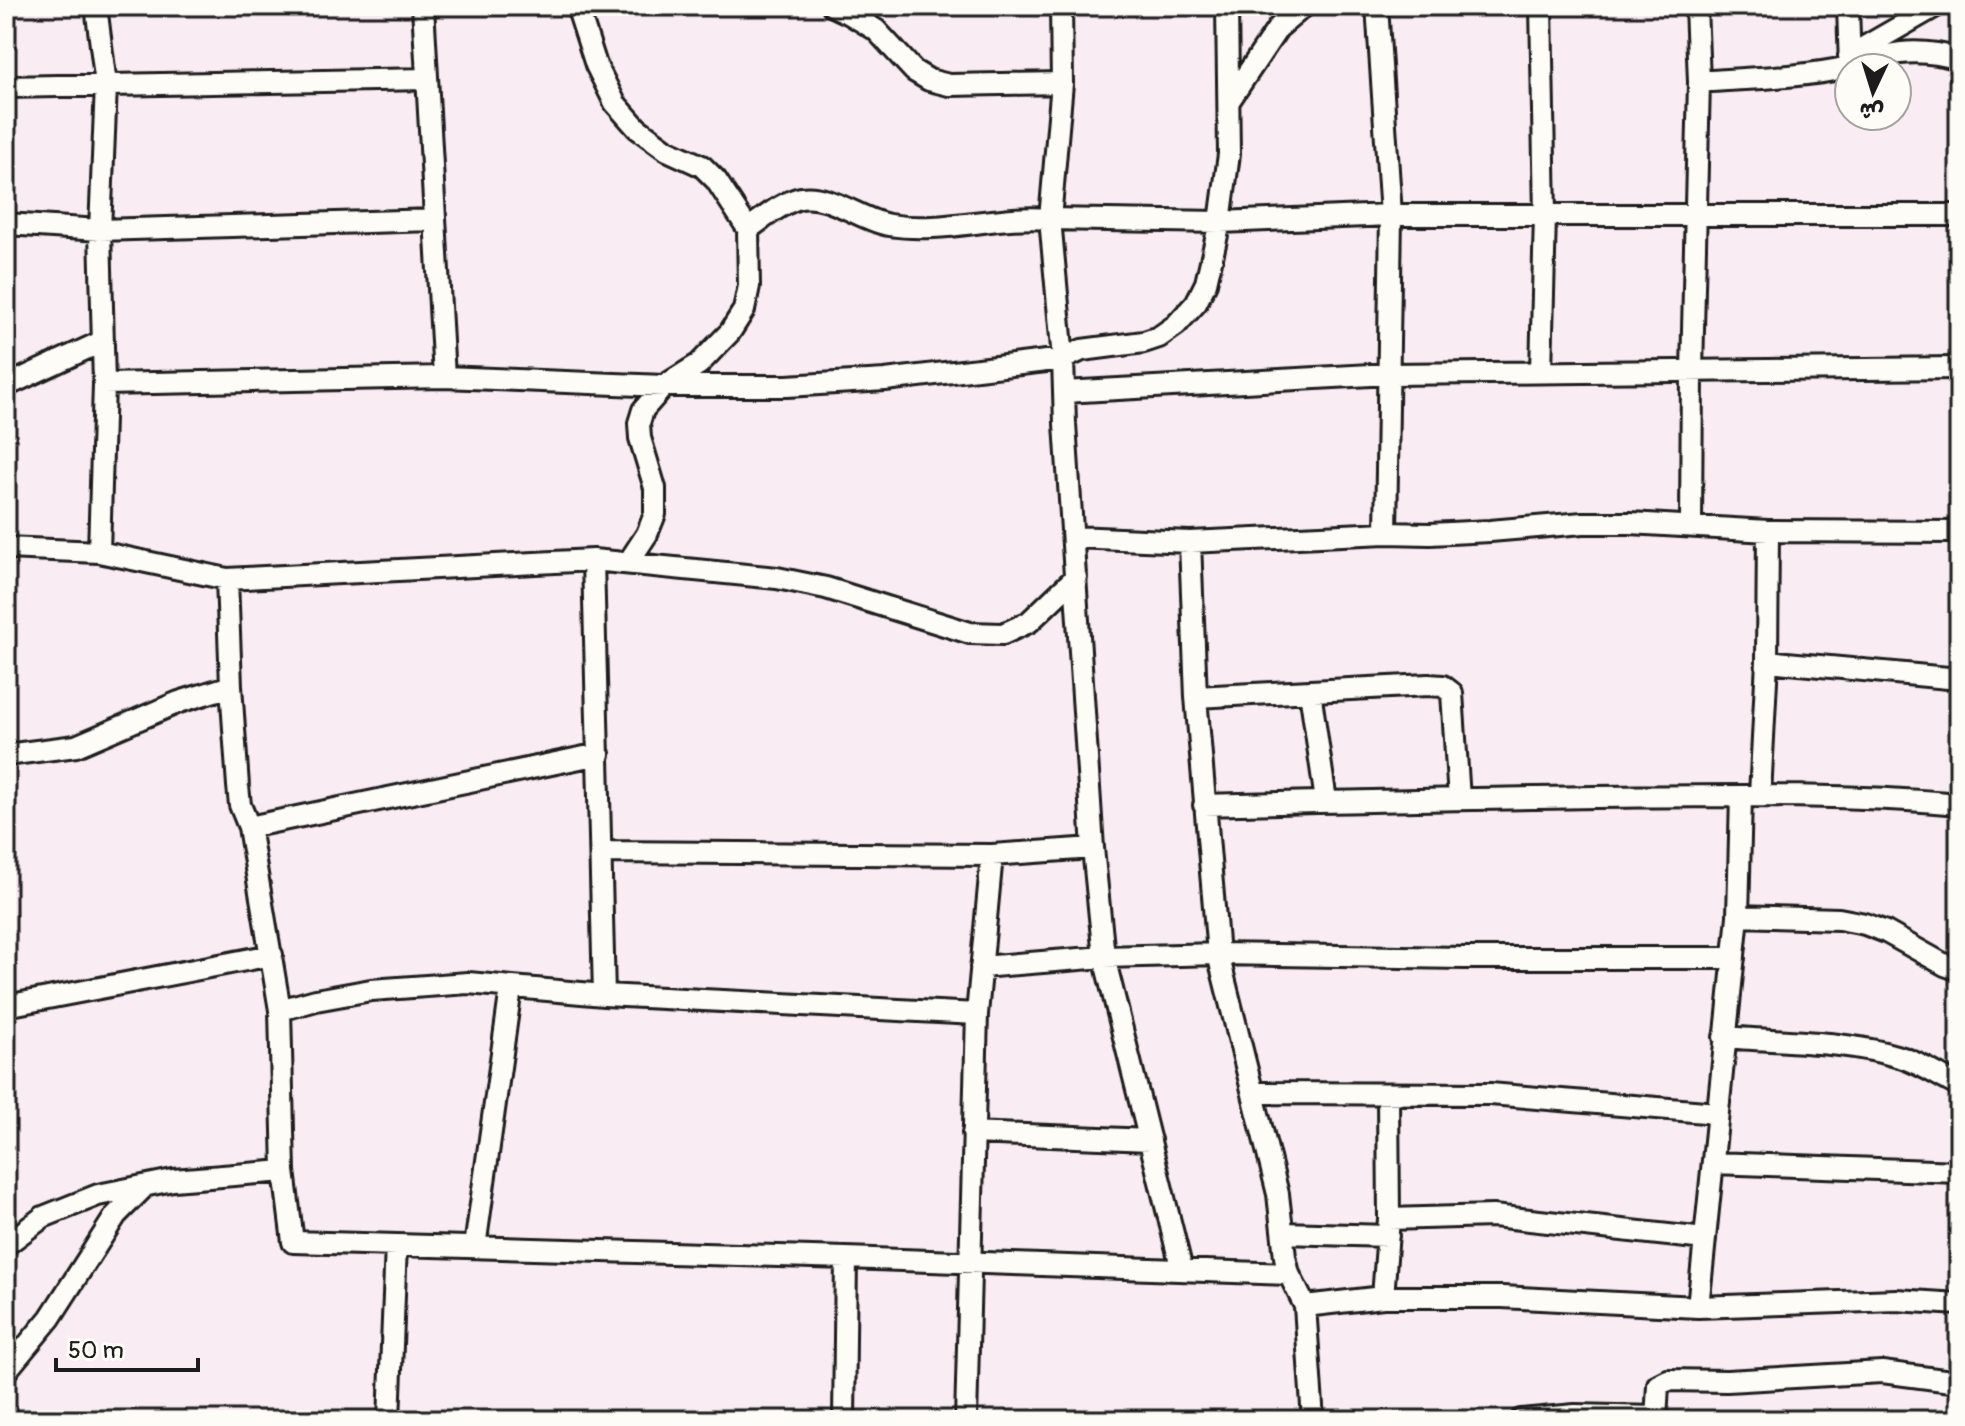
<svg xmlns="http://www.w3.org/2000/svg" width="1965" height="1426" font-family="Pangolin,'Playpen Sans Arabic',sans-serif">
<style>
.lines{fill:none;stroke-linecap:round;stroke-linejoin:round}
.minor-casing{stroke:#1c1c1c;stroke-width:26}
.minor{stroke:#fdfcf7;stroke-width:20}
</style>
<rect width="100%" height="100%" fill="#f9ecf3"/>
<filter id="ink" filterUnits="userSpaceOnUse"><feTurbulence type="fractalNoise" baseFrequency=".0125" numOctaves="2"/><feDisplacementMap in="SourceGraphic" scale="16" xChannelSelector="R" yChannelSelector="G"/><feConvolveMatrix kernelMatrix="1 2 1 2 8 2 1 2 1" color-interpolation-filters="sRGB"/></filter>
<g filter="url(#ink)">
<g class="lines">
<defs>
<path id="minor" d="M96,6L106,85L100,230L104,384L99,552
M423,6L444,377
M577,6L596,65L615,103L637,128L667,150L702,166L716,180L748,229L749,286L744,310L730,332L699,364L664,386L643,410L639,423L640,438L655,488V514L647,534L628,563
M833,6L850,14L876,30L914,71L929,80L949,85L1062,83
M1061,6L1062,83L1050,219L1063,359L1065,424L1093,848L1104,957L1182,1270
M1377,6L1391,215L1386,533
M1541,6L1545,215L1541,372
M1848,6L1850,67
M1849,56L1936,6
M1699,82C1748,78 1800,78 1849,67C1861,65 1872,59 1885,56C1909,50 1935,52 1959,59
M6,87L427,79
M1229,101L1278,28L1304,6
M6,224L100,230L434,220
M748,229C763,219 782,202 801,198C830,193 862,221 889,225C944,234 997,214 1050,219L1220,222L1391,215H1959
M104,384L444,377L664,386H787L885,380L1063,359L1082,350L1144,342L1159,337L1176,325L1196,303L1206,283L1220,222L1229,154L1227,6
M6,386L103,341
M1064,392L1389,374L1959,368
M1691,526L1692,371L1699,82L1696,6
M1074,537L1190,542L1386,533L1430,534L1490,531L1583,523H1630L1768,531L1959,532
M1190,542L1196,697L1218,954L1278,1194L1285,1257L1289,1274L1305,1306L1313,1420
M6,548L99,552L227,579L593,560L777,578L826,588L970,633L1003,634L1029,622L1076,577
M593,560L604,995
M227,579L231,686L238,786L240,805L249,827L280,1010L284,1171L293,1242L846,1258L1289,1274
M1767,661L1959,679
M1310,691L1326,801
M1196,697L1428,685L1443,686L1452,693L1459,799
M6,755L76,746L179,702L231,686
M1760,795L1767,661L1768,531
M1204,805C1334,801 1464,799 1594,797C1715,796 1838,793 1959,804
M249,827L599,754
M601,852L992,855L1093,848
M1738,916L1839,919L1865,924L1886,932L1945,965L1959,970
M981,967L1104,957L1218,954L1464,958H1734
M6,1006L272,955
M280,1010L316,1000L371,990L468,983L604,995L977,1014
M1724,1037C1784,1042 1846,1040 1903,1058C1924,1065 1940,1077 1959,1086
M1253,1093L1490,1094L1717,1113
M973,1133L1150,1140
M1713,1163L1959,1172
M1389,1219L1493,1216L1705,1239
M1283,1233L1388,1236
M6,1245L43,1217L98,1195L173,1180L284,1171
M475,1247L511,988
M1383,1297L1389,1219L1388,1094
M1305,1306L1383,1297H1502L1698,1307L1896,1300L1959,1304
M1698,1307L1738,916L1741,796
M6,1371L50,1318L116,1215L145,1186
M389,1420L396,1245
M844,1420L846,1258
M966,1420L977,1014L992,855
M1521,1420L1575,1415L1656,1417
M1656,1420L1658,1385L1668,1380L1727,1381L1882,1372L1959,1382"/>
</defs>
<use href="#minor" class="minor-casing"/>
<use href="#minor" class="minor"/>
</g>
</g>
<rect width="1965" height="1426" fill="none" stroke="#fdfcf7" stroke-width="32"/>
<rect x="16" y="16" width="1933" height="1394" fill="none" stroke="#1c1c1c" stroke-width="3" filter="url(#ink)"/>
<g transform="translate(1873 92) rotate(184)"><circle r="38" fill="#fdfcf7" stroke="#a3a29f" stroke-width="2"/>
<path d="M0-6L14 30L0 20L-14 30Z" fill="#1c1c1c"/>
<text y="-12" font-size="22" font-weight="bold" text-anchor="middle" fill="#1c1c1c">ش</text>
</g>
<path d="M56 1358v12h142v-12" fill="none" stroke="#1c1c1c" stroke-width="4"/>
<text x="68" y="1358" font-size="24" fill="#1c1c1c" stroke="#fdfcf7" stroke-width="6" paint-order="stroke">50 m</text>
</svg>
